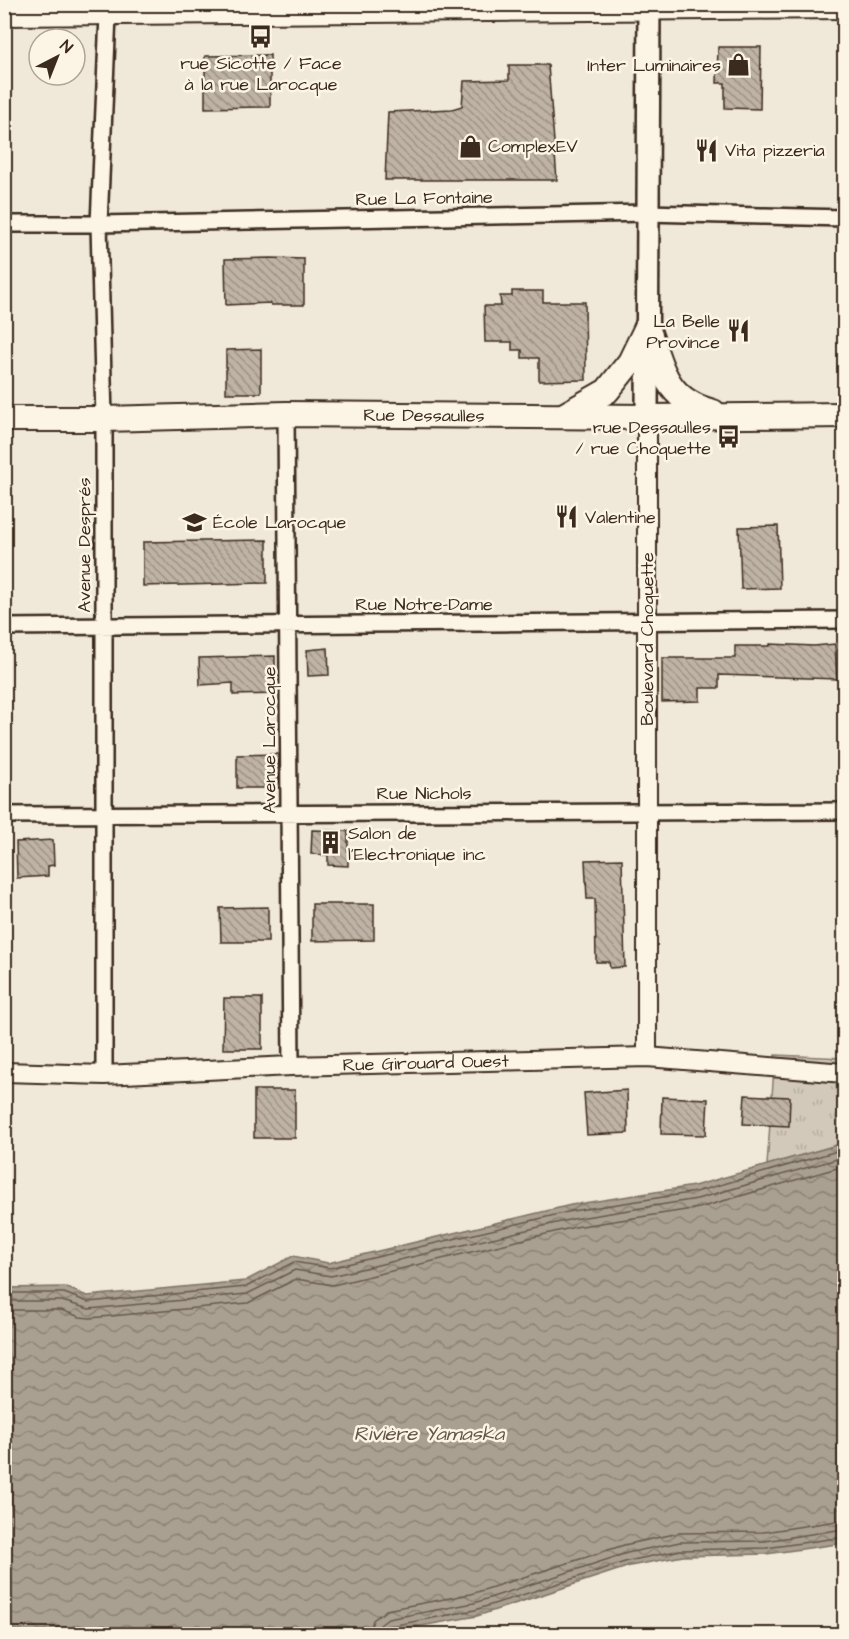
<svg xmlns="http://www.w3.org/2000/svg" width="849" height="1639" font-family="'Architects Daughter',sans-serif">
<style>
.park{fill:url(#park-tufts);stroke:#867a6c;stroke-width:1.5}
.water{fill:url(#water-waves);stroke:#7e7163;stroke-width:1.5}
.lines{fill:none;stroke-linecap:round;stroke-linejoin:round}
.shore{stroke:#67594c;stroke-width:1.5}
.building{fill:url(#building-back-hatch);stroke:#3b2a1e;stroke-width:1.5}
.minor-casing{stroke:#3b2a1e;stroke-width:20}
.tertiary-casing{stroke:#3b2a1e;stroke-width:22}
.secondary-casing{stroke:#3b2a1e;stroke-width:26}
.primary-casing{stroke:#3b2a1e;stroke-width:28}
.minor{stroke:#fcf5e5;stroke-width:15}
.tertiary{stroke:#fcf5e5;stroke-width:18}
.secondary{stroke:#fcf5e5;stroke-width:21}
.primary{stroke:#fcf5e5;stroke-width:24}
.labels{text-anchor:middle;stroke-width:5;stroke-linejoin:round;paint-order:stroke}
.poi-label{font-size:18px;fill:#3b2a1e;stroke:#fcf5e5;text-anchor:start}
.street-label{font-size:18px;fill:#3b2a1e;stroke:#fcf5e5}
.water-label{font-size:20px;font-style:italic;fill:#625346;stroke:#fcf5e5}
</style>
<defs>
<pattern id="park-tufts" width="24" height="20" patternUnits="userSpaceOnUse" patternTransform="scale(1.5)"><rect width="24" height="20" fill="#d2c9ba"/><path d="M3 7l-1-3M5 7V3M7 7l1-3M15 17l-1-3M17 17v-4M19 17l1-3" fill="none" stroke="#b5ad9f"/></pattern>
<pattern id="water-waves" width="16" height="10" patternUnits="userSpaceOnUse" patternTransform="scale(1.5)"><rect width="16" height="10" fill="#aaa091"/><path d="M0 5q4-4 8 0t8 0" fill="none" stroke="#8c8376"/></pattern>
<pattern id="building-back-hatch" width="6" height="6" patternUnits="userSpaceOnUse" patternTransform="scale(1.5)"><rect width="6" height="6" fill="#beb3a4"/><path d="M-1 5l2 2M0 0l6 6M5-1l2 2" fill="none" stroke="#9c9285"/></pattern>
</defs>
<rect width="100%" height="100%" fill="#f0e9d9"/>
<filter id="ink" filterUnits="userSpaceOnUse"><feTurbulence type="fractalNoise" baseFrequency=".0167" numOctaves="2"/><feDisplacementMap in="SourceGraphic" scale="12" xChannelSelector="R" yChannelSelector="G"/><feConvolveMatrix kernelMatrix="1 2 1 2 8 2 1 2 1" color-interpolation-filters="sRGB"/></filter>
<g filter="url(#ink)">
<path class="park" d="M775,1055L844,1058V1143L767,1165Z"/>
<path class="water" d="M844,1143V1543L766,1554L683,1556L630,1566L477,1616L376,1634H5V1288L65,1287L87,1296L245,1281L293,1256L328,1263L571,1205L694,1186Z"/>
<g class="lines">
<path class="shore" d="M4,1293H64L88,1302L246,1287L294,1262L330,1268L572,1211L696,1192L844,1149
M4,1301H62L89,1309L247,1294L295,1270L331,1276L573,1219L697,1199L844,1157
M4,1310H61L80,1317L90,1318L248,1303L296,1279L333,1285L575,1227L699,1208L844,1166
M369,1634L373,1620L386,1610L471,1594L624,1545L679,1533L764,1532L844,1520
M378,1634L380,1625L388,1619L474,1603L627,1553L680,1542L765,1541L844,1529
M386,1634L387,1629L391,1626L475,1610L628,1561L681,1550L766,1548L844,1537"/>
</g>
<path class="building" d="M718,47H761L760,109L725,108V83H717Z
M270,55V107L205,108V56Z
M509,65H548L557,180H385L388,112L452,109L462,106L464,81L509,80Z
M271,258L304,259V305H271V303L226,305L225,259Z
M512,291H543V302H585L586,380L539,381V358H522V350H512V342H485L484,306H501L500,296H512Z
M261,349V393H226V350Z
M778,526L780,588L741,589L739,527Z
M267,540V583L143,586V542Z
M770,644L814,646L835,644L837,679L719,675V688H700V701L662,702V658H735V646H770Z
M328,648L329,675L308,676L307,650Z
M275,656V694L233,695V683L200,685L199,658Z
M278,754L279,788H237V755Z
M312,830L348,831V866L328,865V855L311,854Z
M53,840L54,865L48,866V876L17,878L16,842Z
M622,859L625,967L610,968L609,962H596L595,899H587L585,860Z
M312,904H374V940L312,941Z
M268,907V942H221L220,908Z
M224,998H262V1049H223Z
M254,1090H295V1138H254Z
M627,1090L628,1133L587,1135L584,1093Z
M745,1095L790,1097L789,1126L743,1124Z
M662,1097L708,1099L706,1135L661,1134Z"/>
<g class="lines">
<defs>
<path id="minor" d="M4,224H99L647,213L844,218
M286,414L291,1066
M4,627L844,620
M4,815L844,811
M104,1075V419L99,224L108,15"/>
<g id="tertiary">
<path d="M4,16L844,9"/>
<path d="M647,417V1057"/>
<path id="s1" d="M4,1072L104,1075L291,1066L647,1057L844,1073"/>
</g>
<path id="secondary" d="M647,417L649,4"/>
<g id="primary">
<path d="M647,327C662,368 665,400 713,412"/>
<path d="M563,416L607,391L630,362L647,327"/>
<path id="s2" d="M4,419H104L286,414L647,417L844,415"/>
</g>
</defs>
<use href="#minor" class="minor-casing"/>
<use href="#tertiary" class="tertiary-casing"/>
<use href="#secondary" class="secondary-casing"/>
<use href="#primary" class="primary-casing"/>
<use href="#minor" class="minor"/>
<use href="#tertiary" class="tertiary"/>
<use href="#secondary" class="secondary"/>
<use href="#primary" class="primary"/>
</g>
</g>
<defs>
<symbol id="bus-bare" viewBox="-9 -9 18 18"><path d="M-5-6H5V4H4V6H2V4H-2V6H-4V4H-5ZM-3.5-4V0h7V-4ZM-3.5 1.2v1.5H-2V1.2ZM2 1.2v1.5H3.5V1.2Z" fill="#3b2a1e" stroke="#fcf5e5" stroke-width="2.5" paint-order="stroke"/></symbol>
<symbol id="shop-bare" viewBox="-9 -9 18 18"><path d="M-5-2.5h2.3a2.7 3.5 0 0 1 5.4 0H5L5.5 6h-11ZM-1.5-2.5h3a1.5 2.3 0 0 0-3 0Z" fill="#3b2a1e" stroke="#fcf5e5" stroke-width="2.5" paint-order="stroke"/></symbol>
<symbol id="restaurant-bare" viewBox="-9 -9 18 18"><path d="M-5-6h1v4h1v-4h1v4h1v-4h1v5L-1.5 .5V6h-2V.5L-5-1ZM5-6V6H3V1.5H1.5Q1.5-4 5-6Z" fill="#3b2a1e" stroke="#fcf5e5" stroke-width="2.5" paint-order="stroke"/></symbol>
<symbol id="school-bare" viewBox="-9 -9 18 18"><path d="M0-5L7-2L0 1L-7-2ZM-4 1L0 2.5L4 1V4Q0 6-4 4Z" fill="#3b2a1e" stroke="#fcf5e5" stroke-width="2.5" paint-order="stroke"/></symbol>
<symbol id="building-bare" viewBox="-9 -9 18 18"><path d="M-4-6H4V6H1V3H-1V6H-4ZM-2.5-4.3h1.7v1.8h-1.7ZM.8-4.3h1.7v1.8H.8ZM-2.5-1h1.7V.8h-1.7ZM.8-1h1.7V.8H.8Z" fill="#3b2a1e" stroke="#fcf5e5" stroke-width="2.5" paint-order="stroke"/></symbol>
</defs>
<g fill-rule="evenodd">
<use href="#bus-bare" x="244" y="20" width="33" height="33"/>
<use href="#shop-bare" x="722" y="48" width="33" height="33"/>
<use href="#shop-bare" x="454" y="130" width="33" height="33"/>
<use href="#restaurant-bare" x="690" y="134" width="33" height="33"/>
<use href="#restaurant-bare" x="722" y="314" width="33" height="33"/>
<use href="#bus-bare" x="712" y="420" width="33" height="33"/>
<use href="#restaurant-bare" x="550" y="500" width="33" height="33"/>
<use href="#school-bare" x="178" y="506" width="33" height="33"/>
<use href="#building-bare" x="314" y="826" width="33" height="33"/>
</g>
<g class="labels">
<g class="poi-label">
<text x="261" y="69" text-anchor="middle">rue Sicotte / Face<tspan x="261" dy="21">à la rue Larocque</tspan></text>
<text x="721" y="71" text-anchor="end">Inter Luminaires</text>
<text x="488" y="152">ComplexEV</text>
<text x="725" y="156">Vita pizzeria</text>
<text x="720" y="327" text-anchor="end">La Belle<tspan x="720" dy="21">Province</tspan></text>
<text x="711" y="433" text-anchor="end">rue Dessaulles<tspan x="711" dy="21">/ rue Choquette</tspan></text>
<text x="585" y="523">Valentine</text>
<text x="213" y="528">École Larocque</text>
<text x="348" y="839">Salon de<tspan x="348" dy="21">l'Electronique inc</tspan></text>
</g>
<g class="street-label">
<text transform="translate(424 198) rotate(-1)" y="6">Rue La Fontaine</text>
<text dy="6" stroke="none"><textPath href="#s2" startOffset="420">Rue Dessaulles</textPath></text>
<text transform="translate(84 545) rotate(-90)" y="6">Avenue Després</text>
<text x="424" y="610">Rue Notre-Dame</text>
<text transform="translate(647 639) rotate(-90)" y="6">Boulevard Choquette</text>
<text transform="translate(269 740) rotate(-90)" y="6">Avenue Larocque</text>
<text x="424" y="799">Rue Nichols</text>
<text dy="6" stroke="none"><textPath href="#s1" startOffset="422">Rue Girouard Ouest</textPath></text>
</g>
<g class="water-label">
<text x="429" y="1440">Rivière Yamaska</text>
</g>
</g>
<rect width="849" height="1639" fill="none" stroke="#fcf5e5" stroke-width="24"/>
<rect x="12" y="12" width="825" height="1615" fill="none" stroke="#3b2a1e" stroke-width="2" filter="url(#ink)"/>
<g transform="translate(57 57) rotate(42)"><circle r="28" fill="#fcf5e5" stroke="#afa495" stroke-width="1.5"/>
<path d="M0-4.5L10 22L0 15L-10 22Z" fill="#3b2a1e"/>
<text y="-9" font-size="16" font-weight="bold" text-anchor="middle" fill="#3b2a1e">N</text>
</g>
</svg>
